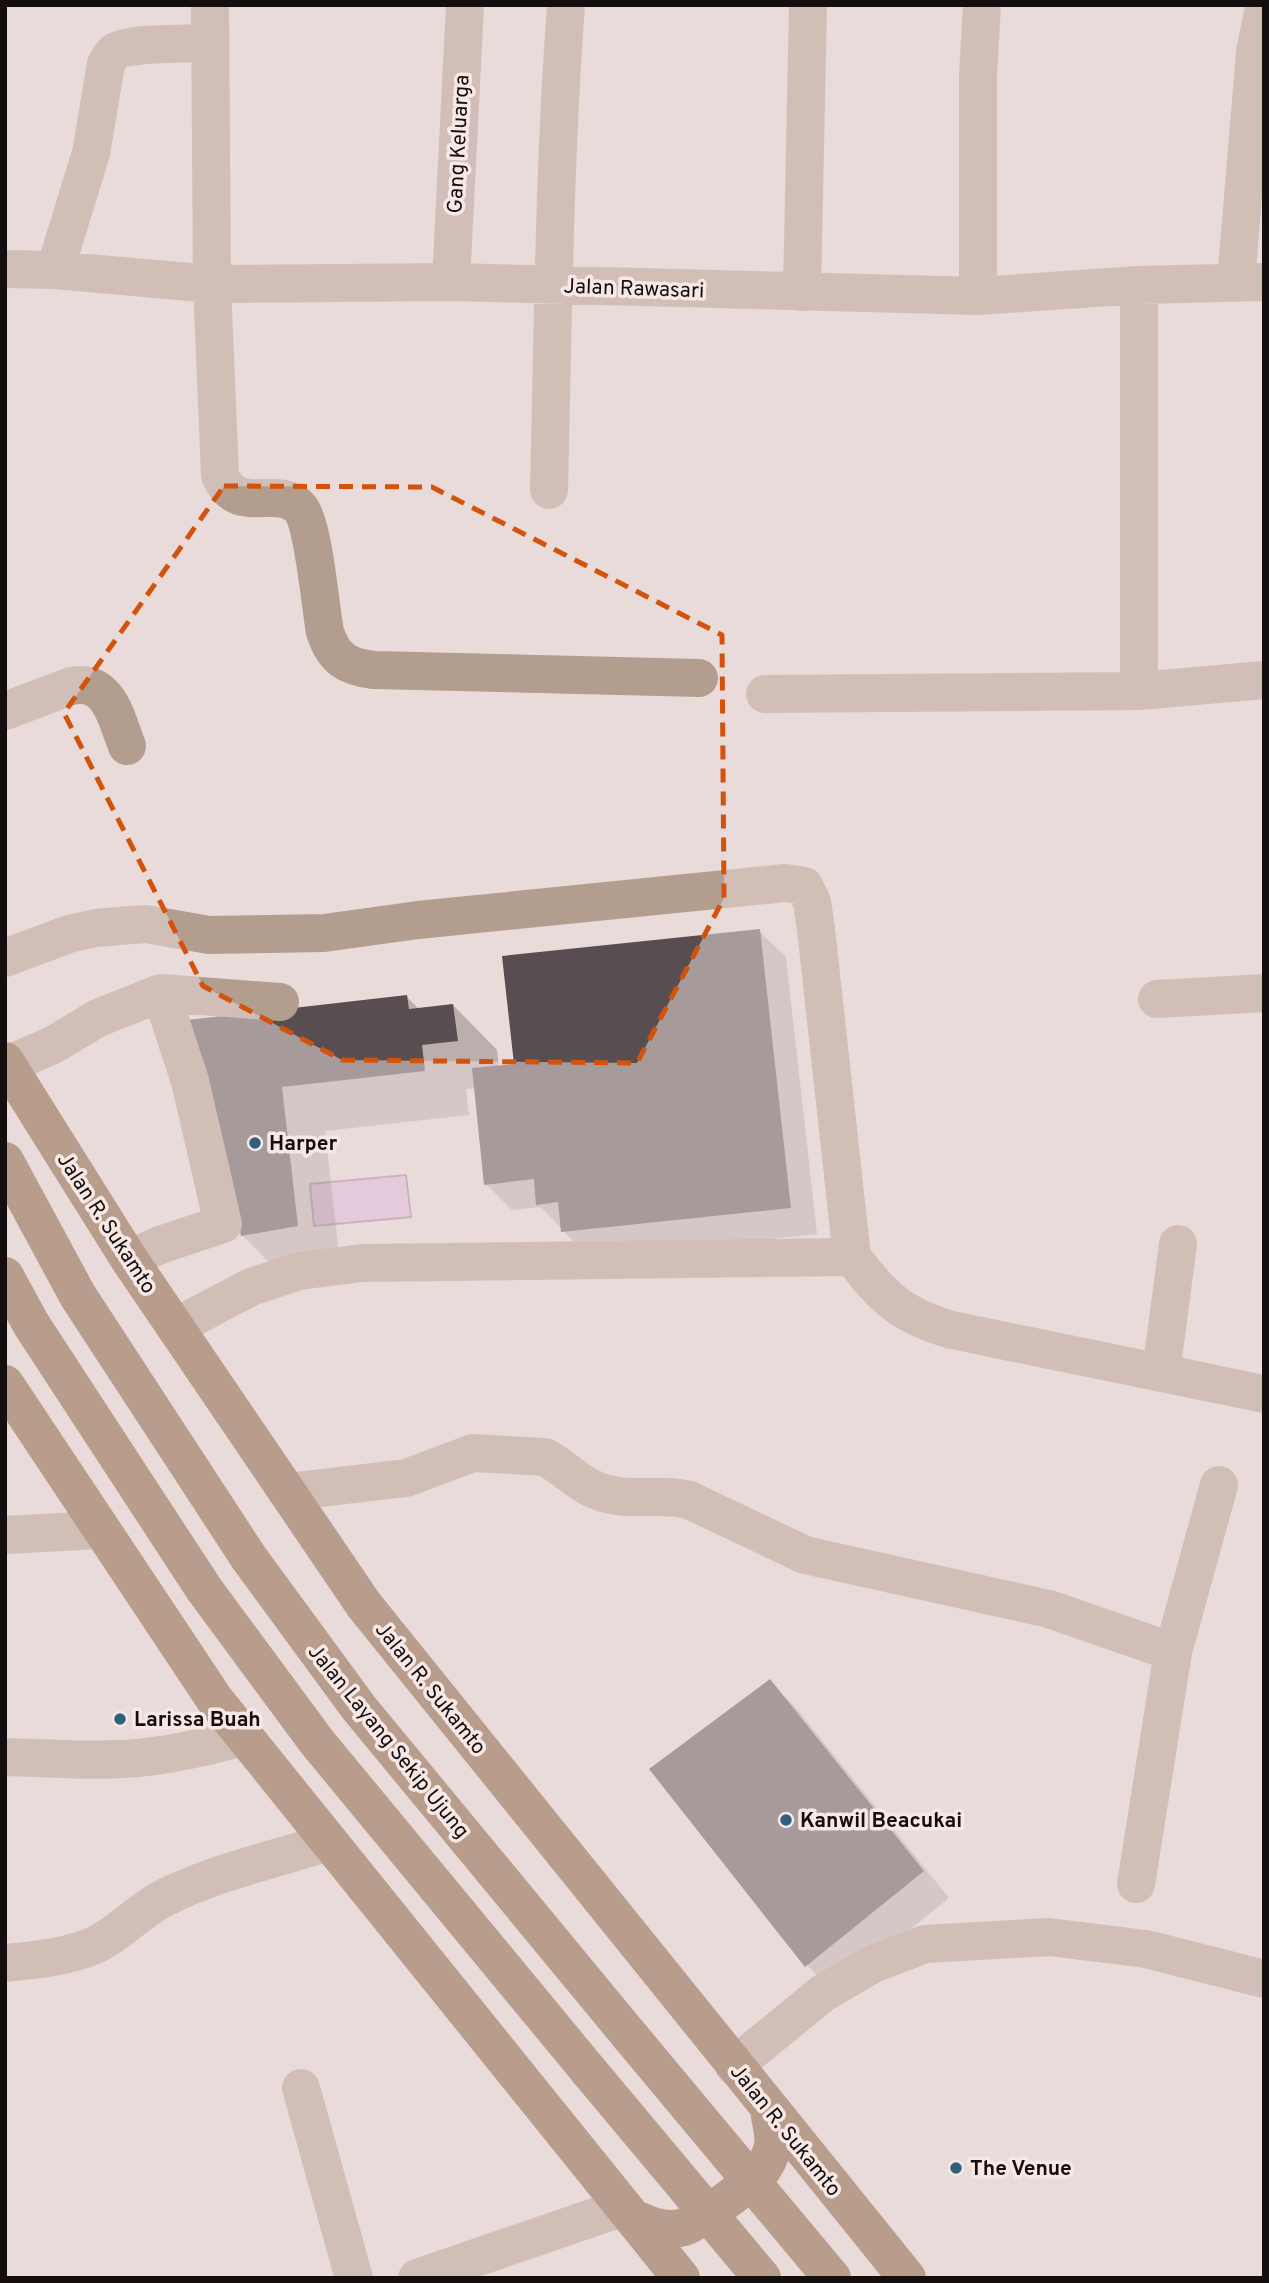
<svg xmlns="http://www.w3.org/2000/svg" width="1269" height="2283" font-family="Overpass,sans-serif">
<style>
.water{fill:#e1b6e0;stroke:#a484a1;stroke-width:2}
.shadow{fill:#0003}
.building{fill:#584d50}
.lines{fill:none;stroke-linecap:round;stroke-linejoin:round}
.minor{stroke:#b39d8f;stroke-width:38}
.highway{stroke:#7d5232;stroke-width:38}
.highway-bridge{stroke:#7d5232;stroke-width:38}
.marked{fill:none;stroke:#d3520c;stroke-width:5;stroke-dasharray:14 9;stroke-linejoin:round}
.poi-dot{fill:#2f607e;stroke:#f7e8e6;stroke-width:2.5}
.labels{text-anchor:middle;stroke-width:7;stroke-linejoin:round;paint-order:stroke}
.street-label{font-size:21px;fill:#140f0e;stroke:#f7e8e6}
.poi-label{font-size:21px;font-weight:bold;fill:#140f0e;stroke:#f7e8e6;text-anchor:start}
</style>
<rect width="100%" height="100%" fill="#e9dbd9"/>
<path class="water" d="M406,1175L411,1217L314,1226L310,1184Z"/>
<path class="shadow" d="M759,931L786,957L817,1234L589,1258L541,1207L512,1210L486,1184L476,1088L466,1089L469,1115L325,1131L341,1270L287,1280L242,1235L189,1021L407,997L419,1009L453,1005L497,1050L499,1067L516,1066Z
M769,1681L796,1708L949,1898L833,1992L807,1965Z"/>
<path class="building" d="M760,929L791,1208L561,1232L558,1202L536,1205L534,1179L484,1185L472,1068L514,1064L502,956Z
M407,995L409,1009L453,1004L458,1041L422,1045L425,1071L282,1087L298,1226L241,1236L231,1179L187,1020Z
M770,1679L924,1871L805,1967L649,1769Z"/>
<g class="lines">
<path class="minor" d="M210,5L212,284L220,475C237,518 277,483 300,508C314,525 320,606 325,632C334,659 347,667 374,670L699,678
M5,269L55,270L212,284L451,282L978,296L1139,285L1264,282
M55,270L91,153L106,64C109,59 111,54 116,51C133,42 188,44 210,43
M451,282L465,5
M1236,282L1255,52L1264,7
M1139,285V691L1264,680
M802,292L808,5
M978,296V75L982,5
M549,490C553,328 554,166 566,5
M765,694L1139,691
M5,711L71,686C109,678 116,718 127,746
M5,958L69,934L96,928L118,926L146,924L209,935L324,933L418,920L785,883L804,886L812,902L816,929L852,1257C884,1298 900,1315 952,1330L1264,1394
M1157,999L1264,993
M7,1065L53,1045L98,1018L161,993L280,1002
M129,1259L160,1245L223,1224L190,1081L161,993
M175,1327L251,1287L299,1271L362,1263L852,1257
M1161,1373L1178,1244
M287,1492L406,1478L473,1453L545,1457C567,1469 582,1488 607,1494C634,1501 662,1493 689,1500L805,1555L1049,1609L1173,1652
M5,1535L101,1530
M5,1757C49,1758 93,1762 137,1758C173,1755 208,1746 244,1737
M1136,1884L1173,1652L1219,1485
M5,1963C36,1960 71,1957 99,1943C124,1930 141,1909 166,1897C217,1872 275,1859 329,1842
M734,2066L823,1993L873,1964L925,1944L1049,1937L1146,1949L1264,1979
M301,2088L354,2278
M417,2278L624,2207"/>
<path class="highway" d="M5,1061L129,1259L364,1605L907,2278
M5,1161L78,1296L249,1558L359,1708L630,2036
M5,1276L31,1324L204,1589L317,1742L588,2070
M5,1384L215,1700L681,2278
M633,2218C649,2225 666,2233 684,2227C696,2224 750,2184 759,2174C765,2167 771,2155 773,2146C775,2135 770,2120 769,2109"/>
<path class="highway-bridge" d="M630,2036L832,2278
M588,2070L762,2278"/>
</g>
<path d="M0 0H1269V2283H0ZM224,486L432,487L722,635L724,898L637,1063L342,1060L203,986L64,713Z" fill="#e9dbd9" fill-opacity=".55" fill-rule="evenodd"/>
<path class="marked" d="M224,486L432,487L722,635L724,898L637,1063L342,1060L203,986L64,713Z"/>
<g class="poi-dot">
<circle cx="255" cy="1143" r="7"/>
<circle cx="120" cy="1719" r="7"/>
<circle cx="786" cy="1820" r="7"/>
<circle cx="956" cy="2168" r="7"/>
</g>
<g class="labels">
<g class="street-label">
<text transform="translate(458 144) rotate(-87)" y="7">Gang Keluarga</text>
<text transform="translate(634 288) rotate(2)" y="7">Jalan Rawasari</text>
<text transform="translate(107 1223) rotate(57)" y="7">Jalan R. Sukamto</text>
<text transform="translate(431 1688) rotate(51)" y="7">Jalan R. Sukamto</text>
<text transform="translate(389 1741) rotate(51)" y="7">Jalan Layang Sekip Ujung</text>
<text transform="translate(786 2130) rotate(51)" y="7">Jalan R. Sukamto</text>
</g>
<g class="poi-label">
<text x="269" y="1150">Harper</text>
<text x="134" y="1726">Larissa Buah</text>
<text x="800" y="1827">Kanwil Beacukai</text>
<text x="970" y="2175">The Venue</text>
</g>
</g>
<rect width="1269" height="2283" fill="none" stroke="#140f0e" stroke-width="14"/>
</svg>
